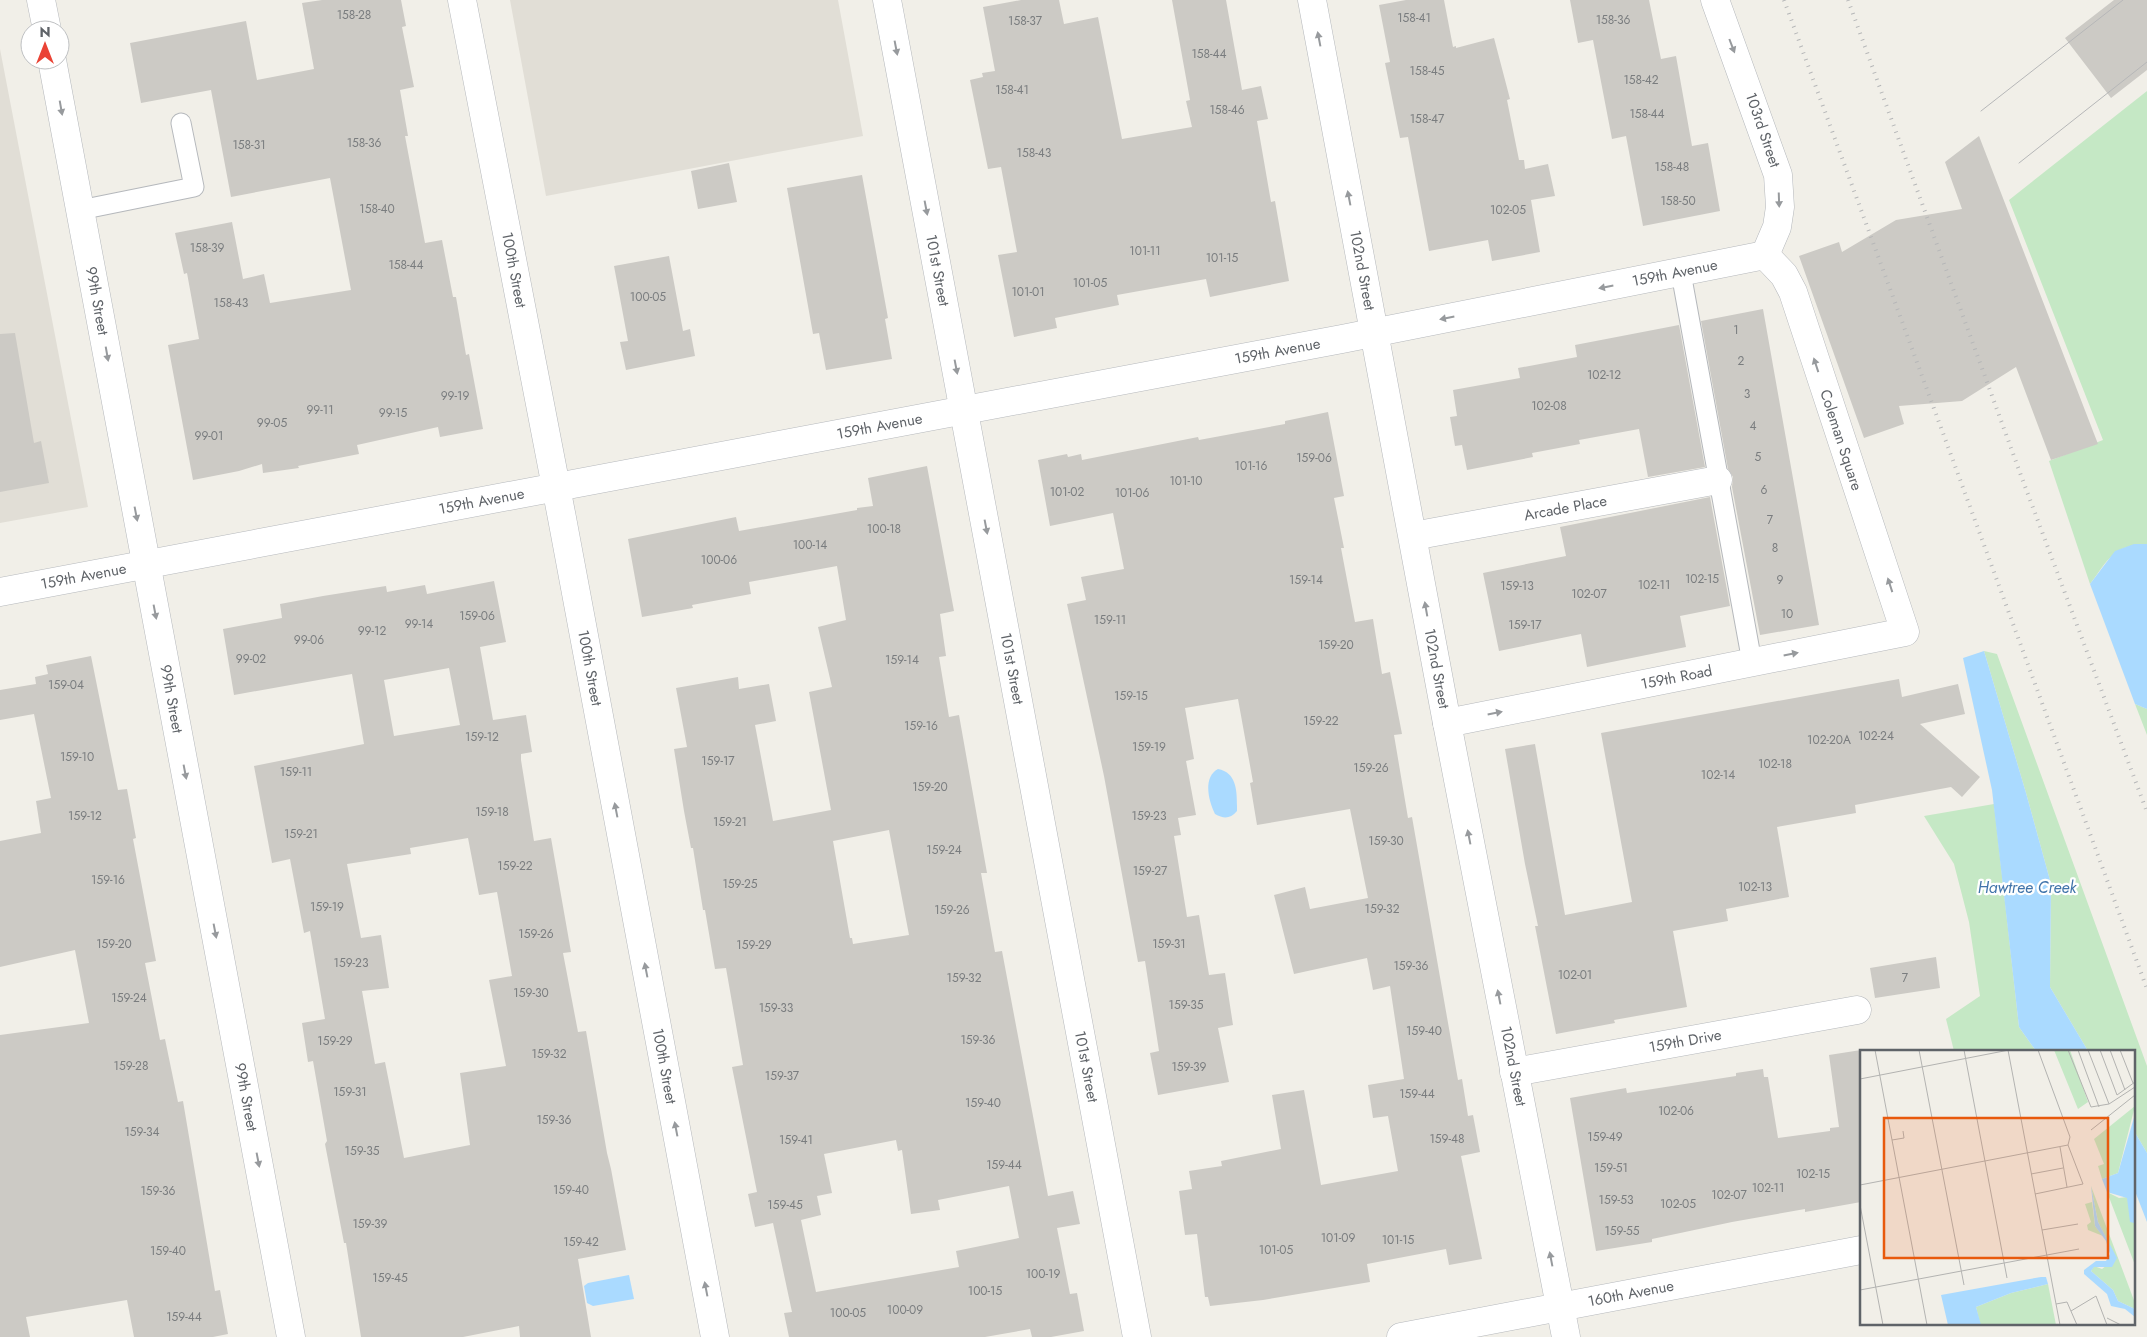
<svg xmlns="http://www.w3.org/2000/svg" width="2147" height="1337" font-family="Jost,sans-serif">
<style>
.education{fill:#e1ded6}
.green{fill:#c5e8c5}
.water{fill:#aadaff}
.building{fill:#cccac5;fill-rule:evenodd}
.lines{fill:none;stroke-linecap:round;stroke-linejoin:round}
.lane-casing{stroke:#b5b8bc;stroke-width:21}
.street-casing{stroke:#b5b8bc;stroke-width:29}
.lane{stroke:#fff;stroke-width:19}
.street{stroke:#fff;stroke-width:28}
.tram{stroke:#b6b7b8;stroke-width:1}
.rail{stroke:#b6b7b8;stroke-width:4;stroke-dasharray:1 6;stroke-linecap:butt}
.oneway{fill:#979a9d}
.labels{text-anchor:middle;stroke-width:4.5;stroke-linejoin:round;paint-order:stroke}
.number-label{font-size:12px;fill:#7a7d7f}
.street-label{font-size:15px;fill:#5f6368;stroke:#fff}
.water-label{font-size:16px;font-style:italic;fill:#4174aa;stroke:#fff}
.inset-road{fill:none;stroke:#b3b3b1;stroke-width:1}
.view{fill:#e8590c;fill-opacity:0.15;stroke:#e8590c;stroke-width:2.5}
.inset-edge{fill:none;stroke:#5f6368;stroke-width:2.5}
</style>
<rect width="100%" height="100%" fill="#f1efe8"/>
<path class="education" d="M510,0H838L863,136L546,196Z
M0,49L88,507L0,523Z"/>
<path class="green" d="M2147,91V544C2113,545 2109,559 2090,584L2049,461L2103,440L2009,200Z
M1984,651L1997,654L2147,1066V1153L2133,1129V1051H2088L2050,987L2051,884L2026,793Z
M2135,704L2147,709V735Z
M1994,804L2019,1027L2036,1051H1954L1946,1019L1980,996L1969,922L1954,864L1924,816Z"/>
<path class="water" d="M2134,544H2147V709L2135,704L2090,584L2115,551Z
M1984,651L2026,793L2051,884L2050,987L2088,1051H2036L2019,1027L1992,790L1963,658Z
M1218,769C1238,773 1237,793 1237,811C1230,819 1224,819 1215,814C1208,800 1203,777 1218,769Z
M2133,1129L2147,1153V1222L2133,1186Z
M629,1275L634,1299L593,1306L587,1303L584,1286L588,1283Z"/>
<path class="building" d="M322,0H401L406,26L402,27L414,87L400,90L408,136H405L425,243L442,240L453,297H456L466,355L469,354L483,429L440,437L438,427L357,445L359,454L298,466L299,468L263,473L262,464L239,471L193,480L168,345L199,339L187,273L184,274L175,233L232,222L243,279L264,274L270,303L351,290L330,178L231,197L211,90L141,103L130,43L246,21L257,80L314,69L302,3Z
M1021,0H1059L1064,24L1098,17L1122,139L1192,127L1186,101L1190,100L1172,0H1226L1242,90L1261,86L1268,119L1257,121L1271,202L1275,201L1289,281L1210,297L1206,279L1117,295L1119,305L1055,318L1057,328L1014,337L998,255L1017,252L1001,167L988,169L970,80L983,77L982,73L995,71L983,7Z
M1406,0H1444L1453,47L1456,46V48L1494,38L1510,99L1507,100L1519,160H1524L1525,169L1548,164L1555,196L1531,200L1540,252L1492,261L1488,240L1429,251L1408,137L1400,138L1385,63L1390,62L1379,5Z
M1570,0H1649L1661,59L1676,56L1692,146L1708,143L1720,211L1643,226L1626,136L1612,139L1593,40L1578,43Z
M2114,0H2147V70L2111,98L2065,38Z
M1979,136L2098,444L2051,460L2016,367L1962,401L1899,406L1904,424L1864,438L1799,256L1839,242L1842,252L1896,220L1962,209L1945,162Z
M729,163L737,202L698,209L691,171Z
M862,175L888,318L885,319L892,359L826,370L819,333L813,334L787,188Z
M669,256L683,331L690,329L695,356L626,370L620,342L628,341L614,266Z
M1763,309L1819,625L1760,635L1732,487L1733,477L1728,469L1701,321Z
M1679,325L1705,467L1648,477L1639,429L1579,440L1580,444L1532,453L1533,457L1467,470L1462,445L1455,446L1450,417L1457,416L1453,390L1520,378L1518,368L1577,357L1575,345Z
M15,333L34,443L41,441L49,483L0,492V334Z
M1328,412L1344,496L1334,498L1344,548H1341L1355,622L1373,619L1382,674L1390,672L1402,734L1394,735L1408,818L1412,817L1458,1080L1462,1079L1468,1116L1473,1115L1480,1152L1461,1156L1482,1259L1449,1265L1446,1249L1367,1264L1370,1282L1263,1300L1210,1306L1208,1297H1205L1197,1234L1185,1235L1179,1191L1192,1189L1189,1171L1222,1166L1221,1161L1281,1149L1272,1095L1304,1090L1321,1185L1398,1171L1388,1116L1373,1118L1368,1085L1404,1079L1390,986L1373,990L1367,958L1294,974L1274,895L1305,887L1310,909L1368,898L1350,809L1257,825L1250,783L1253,782L1238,699L1185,708L1194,759L1186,761L1196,815L1178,818L1181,835L1174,836L1187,917L1199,915L1209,975L1225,973L1233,1025L1218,1028L1229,1082L1158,1095L1150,1053L1159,1051L1145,961L1138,962L1104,776L1067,604L1086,600L1081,577L1124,569L1113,513L1050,526L1038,460L1067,454L1068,457L1081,454L1082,460L1198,437L1199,440L1285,424V421Z
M927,466L954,611L940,614L946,656L939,657L949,717L959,715L987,873H981L995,952L1002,951L1048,1196L1073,1191L1080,1224L1057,1228L1070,1294L1077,1293L1084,1331L1051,1337H1032L1030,1329L985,1337H789L784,1313L792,1312L773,1223L755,1227L748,1194L757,1192L732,1067L743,1065L726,968L715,969L705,910H703L693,848H691L684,811L674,749L687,747L676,688L738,677L739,689L769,684L776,721L755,725L773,821L831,810L809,692L832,687L818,627L846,620L837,566L749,582L751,594L692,605L693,608L642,617L628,539L736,517L739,531L857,510V508L873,506L868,478ZM889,830L909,935L853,944L852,938H850L833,841ZM896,1140L898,1151L902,1150L911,1214L940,1210L938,1200L1009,1186L1019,1238L956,1251L959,1267L816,1292L801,1220L821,1215L817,1196L832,1193L824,1154Z
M1710,497L1730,606L1680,616L1686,647L1587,667L1581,634L1499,651L1483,573L1566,556L1560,527Z
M494,581L506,642L480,647L493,720L526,715L532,752L521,754V760L534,841L551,838L571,952L563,953L578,1032L586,1031L607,1153L611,1169L626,1250L578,1259L591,1337H520L519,1326L463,1337H361L346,1243H344L325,1144L327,1141L313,1061L308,1062L302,1023L325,1019L310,931L304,933L290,859L272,863L254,766L364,744L352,674L234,695L223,629L282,618L280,604L323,596L386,586L387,592L425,585L427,594ZM449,668L460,725L394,736L384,680ZM468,838L479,895L497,892L512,976L489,980L506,1066L460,1073L470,1145L404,1158L385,1062L375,1064L362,991L389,988L381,935L361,938L347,864L411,854L410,848Z
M91,656L118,790L127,789L136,838L133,839L156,961L145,963L160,1040L165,1039L178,1102L183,1101L215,1291L220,1290L228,1334L213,1337H134L127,1300L26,1317L30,1337H0V1035L89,1023L75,950L0,967V841L41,833L36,801L51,798L34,714L0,720V690L36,684L35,677L48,674L46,665Z
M1899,679L1902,697L1958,684L1965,714L1920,724L1980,777L1962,797L1951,787L1855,805L1856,813L1777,827L1789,897L1726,909L1728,921L1673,931L1687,1007L1614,1020L1615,1023L1556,1034L1535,926H1538L1525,864L1505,749L1535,744L1565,915L1632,902L1601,733Z
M1936,957L1940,988L1875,998L1870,968Z
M1861,1050V1202L1805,1212V1209L1732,1222L1652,1239V1242L1596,1251L1570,1098L1626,1088L1627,1093L1736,1076V1073L1763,1069L1764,1077H1768L1778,1138L1830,1131V1128L1839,1127L1829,1055Z"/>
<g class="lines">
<defs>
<path id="lane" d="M80,210L194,187L181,123
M1681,273L1752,662"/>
<g id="street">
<path d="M41,0L47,30"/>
<path id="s1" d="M462,0L562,518L715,1337"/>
<path id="s2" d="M887,0L1137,1337"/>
<path id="s3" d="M1312,0L1447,723L1566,1337"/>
<path id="s4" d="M52,60L291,1337"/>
<path id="s5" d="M1413,536L1718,480"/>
<path id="s6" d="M0,592L1342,339L1765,255L1777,227L1780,207L1778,175L1715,0"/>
<path id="s7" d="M1447,723L1905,632L1793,292L1784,275L1765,255"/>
<path id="s8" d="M1514,1072L1857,1010"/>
<path id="s9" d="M1401,1337C1554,1308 1707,1279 1861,1250"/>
</g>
</defs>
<use href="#lane" class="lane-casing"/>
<use href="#street" class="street-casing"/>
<use href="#lane" class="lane"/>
<use href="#street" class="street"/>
<path class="tram" d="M1981,111L2123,0
M2019,163L2147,62"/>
<path class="rail" d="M1784,0L2147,989
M1848,0L2023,481L2147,812"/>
</g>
<defs><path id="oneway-solid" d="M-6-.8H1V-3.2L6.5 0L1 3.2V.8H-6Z" transform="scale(1.25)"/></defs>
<g class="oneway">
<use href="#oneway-solid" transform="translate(1319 39) rotate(-101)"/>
<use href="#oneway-solid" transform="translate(1732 46) rotate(69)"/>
<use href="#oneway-solid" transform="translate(896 48) rotate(79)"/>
<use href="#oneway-solid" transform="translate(61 108) rotate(80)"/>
<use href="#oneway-solid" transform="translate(1349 198) rotate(-101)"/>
<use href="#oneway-solid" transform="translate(1779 200) rotate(88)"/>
<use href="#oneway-solid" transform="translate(926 208) rotate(79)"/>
<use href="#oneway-solid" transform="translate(1606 287) rotate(169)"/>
<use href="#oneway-solid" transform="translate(1447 318) rotate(169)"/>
<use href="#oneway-solid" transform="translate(107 354) rotate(80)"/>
<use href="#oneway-solid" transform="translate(1816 365) rotate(-108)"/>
<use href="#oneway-solid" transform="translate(956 367) rotate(79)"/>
<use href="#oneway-solid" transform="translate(136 514) rotate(79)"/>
<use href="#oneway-solid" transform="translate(986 527) rotate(79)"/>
<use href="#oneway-solid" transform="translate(1890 585) rotate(-108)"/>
<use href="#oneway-solid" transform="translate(1426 609) rotate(-100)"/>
<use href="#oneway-solid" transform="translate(155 612) rotate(79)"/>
<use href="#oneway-solid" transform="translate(1791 654) rotate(-11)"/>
<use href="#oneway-solid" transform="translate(1495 713) rotate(-11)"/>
<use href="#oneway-solid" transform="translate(185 772) rotate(79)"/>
<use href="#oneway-solid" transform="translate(616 810) rotate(-101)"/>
<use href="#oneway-solid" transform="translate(1469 837) rotate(-101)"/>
<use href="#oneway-solid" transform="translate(215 931) rotate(79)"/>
<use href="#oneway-solid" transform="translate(646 970) rotate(-101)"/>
<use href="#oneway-solid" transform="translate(1499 997) rotate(-101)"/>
<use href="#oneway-solid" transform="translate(676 1129) rotate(-101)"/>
<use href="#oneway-solid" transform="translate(258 1160) rotate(79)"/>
<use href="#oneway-solid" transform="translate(1551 1259) rotate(-101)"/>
<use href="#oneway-solid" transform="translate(706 1289) rotate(-101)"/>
</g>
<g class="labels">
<g class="number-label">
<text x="354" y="19">158-28</text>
<text x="1414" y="22">158-41</text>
<text x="1613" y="24">158-36</text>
<text x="1025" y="25">158-37</text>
<text x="1209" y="58">158-44</text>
<text x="1427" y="75">158-45</text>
<text x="1641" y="84">158-42</text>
<text x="1012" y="94">158-41</text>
<text x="1227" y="114">158-46</text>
<text x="1647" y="118">158-44</text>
<text x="1427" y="123">158-47</text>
<text x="364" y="147">158-36</text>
<text x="249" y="149">158-31</text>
<text x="1034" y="157">158-43</text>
<text x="1672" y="171">158-48</text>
<text x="1678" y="205">158-50</text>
<text x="377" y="213">158-40</text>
<text x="1508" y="214">102-05</text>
<text x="207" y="252">158-39</text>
<text x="1145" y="255">101-11</text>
<text x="1222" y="262">101-15</text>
<text x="406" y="269">158-44</text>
<text x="1090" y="287">101-05</text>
<text x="1028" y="296">101-01</text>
<text x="648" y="301">100-05</text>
<text x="231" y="307">158-43</text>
<text x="1736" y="334">1</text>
<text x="1741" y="365">2</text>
<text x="1604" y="379">102-12</text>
<text x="1747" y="398">3</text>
<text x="455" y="400">99-19</text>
<text x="1549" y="410">102-08</text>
<text x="320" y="414">99-11</text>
<text x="393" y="417">99-15</text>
<text x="272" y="427">99-05</text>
<text x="1753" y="430">4</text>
<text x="209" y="440">99-01</text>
<text x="1758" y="461">5</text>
<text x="1314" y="462">159-06</text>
<text x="1251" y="470">101-16</text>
<text x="1186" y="485">101-10</text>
<text x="1764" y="494">6</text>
<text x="1067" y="496">101-02</text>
<text x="1132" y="497">101-06</text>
<text x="1770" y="524">7</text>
<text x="884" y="533">100-18</text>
<text x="810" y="549">100-14</text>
<text x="1775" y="552">8</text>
<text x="719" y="564">100-06</text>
<text x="1702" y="583">102-15</text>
<text x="1306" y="584">159-14</text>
<text x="1780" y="584">9</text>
<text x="1654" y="589">102-11</text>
<text x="1517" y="590">159-13</text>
<text x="1589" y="598">102-07</text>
<text x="1787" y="618">10</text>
<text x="477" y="620">159-06</text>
<text x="1110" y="624">159-11</text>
<text x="419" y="628">99-14</text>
<text x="1525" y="629">159-17</text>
<text x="372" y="635">99-12</text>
<text x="309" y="644">99-06</text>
<text x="1336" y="649">159-20</text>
<text x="251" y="663">99-02</text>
<text x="902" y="664">159-14</text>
<text x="66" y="689">159-04</text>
<text x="1131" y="700">159-15</text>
<text x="1321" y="725">159-22</text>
<text x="921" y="730">159-16</text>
<text x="1876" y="740">102-24</text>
<text x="482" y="741">159-12</text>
<text x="1829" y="744">102-20A</text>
<text x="1149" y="751">159-19</text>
<text x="77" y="761">159-10</text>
<text x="718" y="765">159-17</text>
<text x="1775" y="768">102-18</text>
<text x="1371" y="772">159-26</text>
<text x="296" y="776">159-11</text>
<text x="1718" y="779">102-14</text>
<text x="930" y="791">159-20</text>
<text x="492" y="816">159-18</text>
<text x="85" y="820">159-12</text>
<text x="1149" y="820">159-23</text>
<text x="730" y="826">159-21</text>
<text x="301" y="838">159-21</text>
<text x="1386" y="845">159-30</text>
<text x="944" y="854">159-24</text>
<text x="515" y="870">159-22</text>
<text x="1150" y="875">159-27</text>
<text x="108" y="884">159-16</text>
<text x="740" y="888">159-25</text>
<text x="1755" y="891">102-13</text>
<text x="327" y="911">159-19</text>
<text x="1382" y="913">159-32</text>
<text x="952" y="914">159-26</text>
<text x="536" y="938">159-26</text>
<text x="114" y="948">159-20</text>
<text x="1169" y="948">159-31</text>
<text x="754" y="949">159-29</text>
<text x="351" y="967">159-23</text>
<text x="1411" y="970">159-36</text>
<text x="1575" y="979">102-01</text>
<text x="964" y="982">159-32</text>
<text x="1905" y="982">7</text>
<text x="531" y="997">159-30</text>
<text x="129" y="1002">159-24</text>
<text x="1186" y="1009">159-35</text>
<text x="776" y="1012">159-33</text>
<text x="1424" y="1035">159-40</text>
<text x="978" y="1044">159-36</text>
<text x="335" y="1045">159-29</text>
<text x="549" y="1058">159-32</text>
<text x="131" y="1070">159-28</text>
<text x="1189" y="1071">159-39</text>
<text x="782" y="1080">159-37</text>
<text x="350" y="1096">159-31</text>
<text x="1417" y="1098">159-44</text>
<text x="983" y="1107">159-40</text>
<text x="1676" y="1115">102-06</text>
<text x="554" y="1124">159-36</text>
<text x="142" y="1136">159-34</text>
<text x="1605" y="1141">159-49</text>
<text x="1447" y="1143">159-48</text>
<text x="796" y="1144">159-41</text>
<text x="362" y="1155">159-35</text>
<text x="1004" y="1169">159-44</text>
<text x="1611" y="1172">159-51</text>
<text x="1813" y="1178">102-15</text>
<text x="1768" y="1192">102-11</text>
<text x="571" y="1194">159-40</text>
<text x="158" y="1195">159-36</text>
<text x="1729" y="1199">102-07</text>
<text x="1616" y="1204">159-53</text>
<text x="1678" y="1208">102-05</text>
<text x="785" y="1209">159-45</text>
<text x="370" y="1228">159-39</text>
<text x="1622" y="1235">159-55</text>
<text x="1338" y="1242">101-09</text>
<text x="1398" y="1244">101-15</text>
<text x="581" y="1246">159-42</text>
<text x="1276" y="1254">101-05</text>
<text x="168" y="1255">159-40</text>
<text x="1043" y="1278">100-19</text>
<text x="390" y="1282">159-45</text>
<text x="985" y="1295">100-15</text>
<text x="905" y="1314">100-09</text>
<text x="848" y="1317">100-05</text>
<text x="184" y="1321">159-44</text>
</g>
<g class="street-label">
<text transform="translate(1763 130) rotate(71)" y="5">103rd Street</text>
<text dy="5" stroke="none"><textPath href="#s1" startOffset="275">100th Street</textPath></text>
<text dy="5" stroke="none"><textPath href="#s2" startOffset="275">101st Street</textPath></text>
<text dy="5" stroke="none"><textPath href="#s3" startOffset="275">102nd Street</textPath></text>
<text dy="5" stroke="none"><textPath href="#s6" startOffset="1705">159th Avenue</textPath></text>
<text dy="5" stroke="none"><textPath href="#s4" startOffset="245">99th Street</textPath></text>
<text dy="5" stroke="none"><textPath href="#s6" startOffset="1300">159th Avenue</textPath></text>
<text dy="5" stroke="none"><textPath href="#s6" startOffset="895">159th Avenue</textPath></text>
<text transform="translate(1841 440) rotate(72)" y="5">Coleman Square</text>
<text dy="5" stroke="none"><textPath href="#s6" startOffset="490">159th Avenue</textPath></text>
<text dy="5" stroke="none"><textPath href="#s5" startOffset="155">Arcade Place</textPath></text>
<text dy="5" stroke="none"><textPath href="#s6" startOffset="85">159th Avenue</textPath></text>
<text dy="5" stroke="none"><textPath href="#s1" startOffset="680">100th Street</textPath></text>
<text dy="5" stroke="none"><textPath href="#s2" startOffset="680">101st Street</textPath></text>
<text dy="5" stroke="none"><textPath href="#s3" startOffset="680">102nd Street</textPath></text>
<text dy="5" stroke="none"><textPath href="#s7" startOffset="234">159th Road</textPath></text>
<text dy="5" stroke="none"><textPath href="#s4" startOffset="650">99th Street</textPath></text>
<text dy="5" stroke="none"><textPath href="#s8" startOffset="174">159th Drive</textPath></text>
<text dy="5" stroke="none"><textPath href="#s1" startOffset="1085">100th Street</textPath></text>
<text dy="5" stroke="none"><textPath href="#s2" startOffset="1085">101st Street</textPath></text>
<text dy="5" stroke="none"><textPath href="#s3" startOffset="1085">102nd Street</textPath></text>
<text dy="5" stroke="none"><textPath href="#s4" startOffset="1055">99th Street</textPath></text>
<text dy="5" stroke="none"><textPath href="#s9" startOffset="234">160th Avenue</textPath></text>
</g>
<g class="water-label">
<text x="2027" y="893">Hawtree Creek</text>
</g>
</g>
<g transform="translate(1860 1050)">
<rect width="275" height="275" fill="#f1efe8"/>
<path d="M194,0H210L228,52L218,59ZM275,56L258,123L242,129L238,116L244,114L234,89ZM231,136L275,253V259L258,251L253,240L231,221L234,216L242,219L256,208L238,172ZM247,142L259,148L267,147L275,172V215ZM232,152L235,176L243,186L228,180L227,175L231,172L225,154ZM188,234L196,275L120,274L116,257L151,243Z" fill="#c5e8c5"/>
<path d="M275,64V172L274,173L270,172L267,148L247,142L242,129L258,123ZM231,136L238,172L257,208L252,217H234L231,221L253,240L258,251L275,259V267L265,259L251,256L247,244L224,224V220L236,211H246L250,204L246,191L235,176ZM181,227H186L188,234L151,243L116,257L121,275H88L81,245Z" fill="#aadaff"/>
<path class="inset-road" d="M15,0L67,275M59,0L104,235M104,0L147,228M148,0L200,275M208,0L231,57L249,54L275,37M218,0L239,57M228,0L249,54M240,0L257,45L275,32M250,0L265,40M260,0L273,33M0,29L149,0M231,80L275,45M32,90L44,88L43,81M200,97L207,137M171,124L203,118M0,135L208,95L210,87L178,0M175,144L223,134L208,95M0,155L23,275M182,180L218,174M0,240L219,199M196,254L207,252L217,275M211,261L236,246L247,275M247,268L261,275"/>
<path class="view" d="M24,68H248V208H24Z"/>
<rect width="275" height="275" class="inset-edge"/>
</g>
<g transform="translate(45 45)"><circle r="24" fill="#ffffff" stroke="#bfc1c3"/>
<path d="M0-4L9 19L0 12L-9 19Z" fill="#ea4335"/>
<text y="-8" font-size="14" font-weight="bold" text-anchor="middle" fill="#5f6368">N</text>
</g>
</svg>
